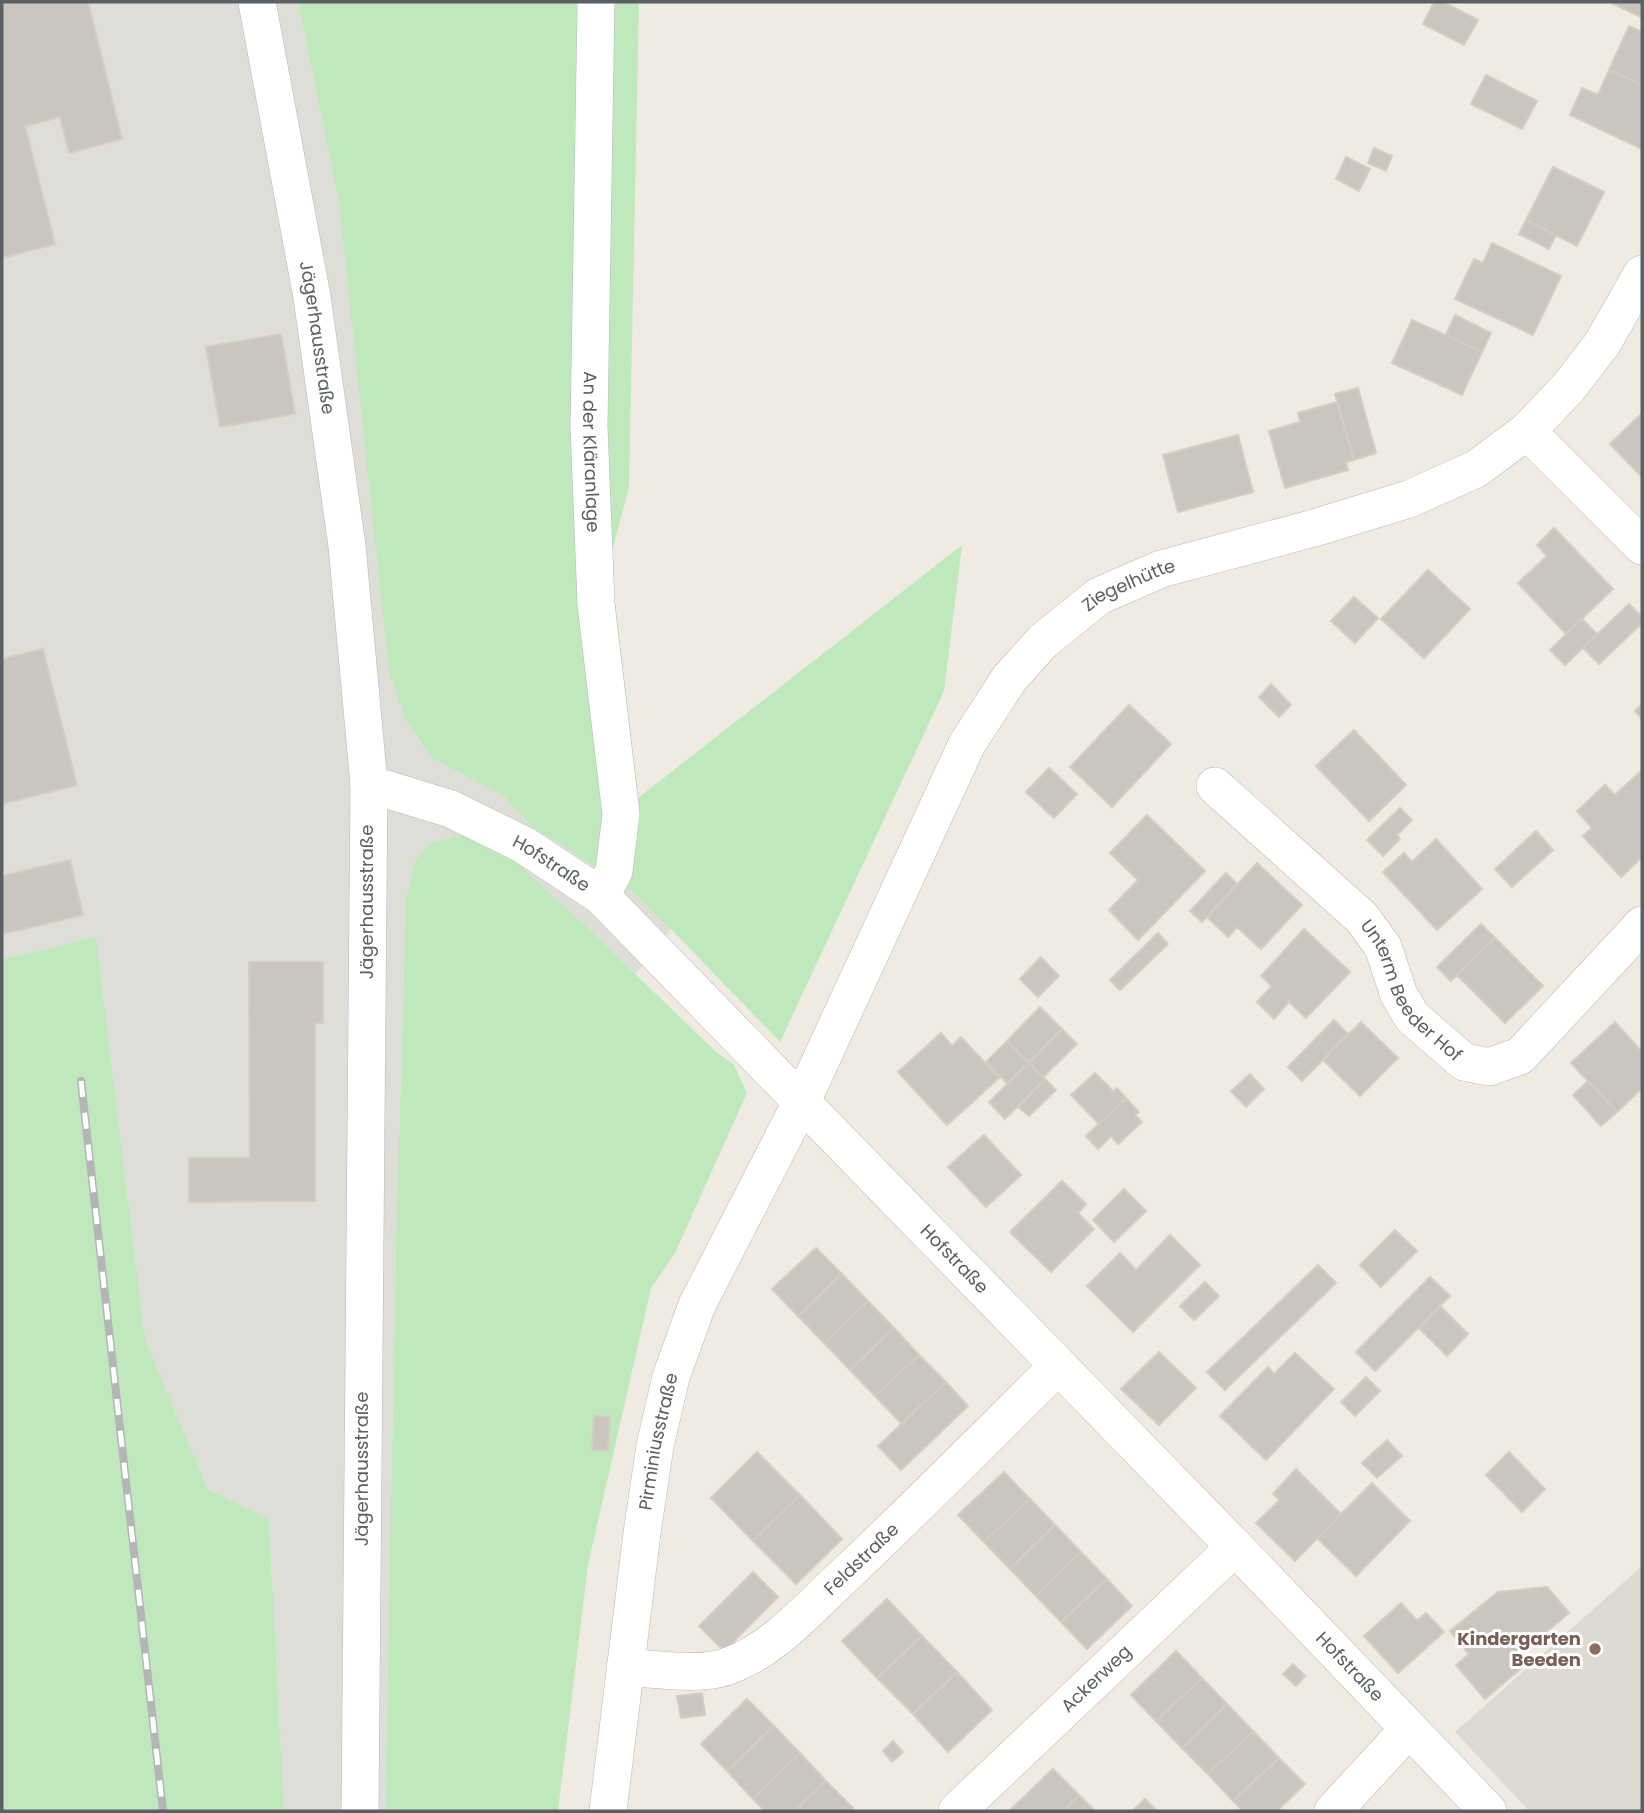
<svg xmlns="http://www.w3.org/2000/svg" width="1644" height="1813" font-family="Poppins,sans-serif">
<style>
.industrial{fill:#dfddd7}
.education{fill:#dfdad1}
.green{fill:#bfe9bc}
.building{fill:#cac6bf;stroke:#d4cdc0;stroke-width:2}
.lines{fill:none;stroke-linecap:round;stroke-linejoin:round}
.minor-casing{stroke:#b5b9be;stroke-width:38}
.minor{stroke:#fff;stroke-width:37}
.rail-casing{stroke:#b4b5b6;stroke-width:8}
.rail{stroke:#fff;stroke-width:5;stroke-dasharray:16;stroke-linecap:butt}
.education-dot{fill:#8d6e63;stroke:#fff;stroke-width:2.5}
.labels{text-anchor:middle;stroke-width:6;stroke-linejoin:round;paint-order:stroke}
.street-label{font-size:18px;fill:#5b6065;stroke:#fff}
.education-label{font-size:18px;font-weight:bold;fill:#785e54;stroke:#fff;text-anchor:end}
</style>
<rect width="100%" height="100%" fill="#efebe2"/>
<path class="industrial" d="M2,2H298L339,202L433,759L502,795L538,832L556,841L633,893L671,929L636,974L591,931L415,862L406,900L396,1241L385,1811H284L269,1519L208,1489L145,1341L96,937L2,959Z"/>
<path class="education" d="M1642,1566V1811H1529L1455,1732Z"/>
<path class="green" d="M298,2H639L629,487L610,559L638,798L962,545L944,691L780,1042L671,929L633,893L556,841L538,832L502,795L433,759L406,720L389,672L339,202Z
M465,834L504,851L591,931L715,1051L734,1065L747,1093L675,1253L651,1288L588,1565L558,1811H385L396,1241L406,900L415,861L430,843Z
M96,937L145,1340L208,1489L269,1519L284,1811H2V959Z"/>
<path class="building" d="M2,2H88L122,139L69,153L60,117L25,126L55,244L2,258Z
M1434,2H1443L1478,20L1464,45L1423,24Z
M1609,2H1642V16L1641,17Z
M1629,26L1642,32V85L1609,70Z
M1609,70L1642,85V149L1570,115L1582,88L1598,95Z
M1486,75L1537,101L1522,129L1471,104Z
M1374,148L1392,156L1386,171L1368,163Z
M1346,157L1370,169L1359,191L1336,179Z
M1553,167L1604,192L1577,246L1526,220Z
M1526,220L1556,235L1549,249L1519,234Z
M1492,243L1561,276L1533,335L1455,299L1474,259L1483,263Z
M1455,315L1491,333L1482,352L1446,335Z
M1412,320L1482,352L1462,395L1392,363Z
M281,334L295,414L220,427L206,347Z
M1358,388L1376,453L1354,460L1335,394Z
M1337,402L1354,460L1346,462L1348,470L1285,488L1269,431L1300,422L1298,413Z
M1642,413V477L1610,444Z
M1238,435L1253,492L1178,512L1163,455Z
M1554,528L1613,589L1566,634L1518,583L1547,556L1537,545Z
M1428,570L1470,609L1424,658L1381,619Z
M1354,597L1378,618L1355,643L1331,621Z
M1629,604L1642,617V623L1599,664L1583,648Z
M1582,619L1597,634L1565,665L1550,650Z
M43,649L77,785L2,804V659Z
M1271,684L1291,705L1279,717L1259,697Z
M1642,704V719L1635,711Z
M1129,705L1171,744L1112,807L1070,767Z
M1354,730L1406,785L1369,821L1316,766Z
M1049,768L1077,794L1054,818L1026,792Z
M1642,770V857L1621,877L1583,836L1592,828L1577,811L1605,785L1615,795Z
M1400,808L1412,820L1397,835L1400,839L1383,856L1367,840Z
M1147,815L1205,871L1138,940L1109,910L1138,880L1110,853Z
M1536,831L1553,850L1512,887L1495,869Z
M1436,839L1482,889L1437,930L1383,872L1404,853L1412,862Z
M70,860L83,915L2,934V876Z
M1257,863L1302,905L1261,949L1237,927L1228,937L1207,917Z
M1226,873L1237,884L1202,922L1190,911Z
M1481,924L1495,938L1451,981L1437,967Z
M1304,929L1350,972L1306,1018L1289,1002L1274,1019L1257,1002L1272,986L1261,976Z
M1158,933L1168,944L1120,990L1110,980Z
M1495,938L1543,986L1505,1023L1457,975Z
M1041,957L1059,976L1038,997L1020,979Z
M249,962H323V1023H315V1201L189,1202V1158H250Z
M1040,1007L1062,1029L1029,1063L1007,1041Z
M1334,1020L1348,1034L1302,1081L1288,1067Z
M1361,1022L1398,1058L1360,1096L1323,1060Z
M1615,1022L1642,1052V1088L1617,1112L1571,1063Z
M1062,1029L1077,1044L1043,1077L1029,1063Z
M941,1033L952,1046L961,1037L999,1078L947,1125L898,1072Z
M1007,1041L1029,1063L1007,1083L986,1062Z
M1029,1063L1045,1079L1005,1119L989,1102Z
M1095,1073L1113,1091L1117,1088L1126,1098L1099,1124L1071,1095Z
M1250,1074L1264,1089L1246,1107L1231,1091Z
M1045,1079L1056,1090L1029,1116L1018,1107Z
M1588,1081L1617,1112L1601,1126L1573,1095Z
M1126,1098L1139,1112L1135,1115L1142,1122L1118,1144L1111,1136L1098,1149L1086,1136Z
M984,1135L1021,1175L986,1207L948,1167Z
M1062,1181L1086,1204L1078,1213L1094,1229L1051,1272L1010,1232Z
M1124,1189L1146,1211L1114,1242L1093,1220Z
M1395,1230L1417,1251L1381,1287L1360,1265Z
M1170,1235L1200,1265L1133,1332L1087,1286L1120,1253L1136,1270Z
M816,1248L842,1274L798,1316L772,1289Z
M1318,1265L1336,1283L1225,1390L1207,1372Z
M842,1274L868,1301L824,1343L798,1316Z
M1430,1277L1450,1296L1375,1371L1356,1352Z
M1205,1282L1219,1296L1194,1320L1180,1306Z
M868,1301L894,1328L850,1370L824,1343Z
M1440,1306L1468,1334L1447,1356L1419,1328Z
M894,1328L919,1355L875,1396L850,1370Z
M1159,1352L1196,1388L1159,1425L1121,1389Z
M1295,1353L1334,1389L1266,1460L1220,1416L1268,1367L1274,1374Z
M919,1355L946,1382L902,1424L875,1396Z
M1366,1377L1380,1391L1355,1416L1341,1402Z
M946,1382L968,1406L901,1470L878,1446Z
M594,1416L610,1417L608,1451L592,1450Z
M1387,1440L1402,1456L1377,1478L1362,1463Z
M757,1452L800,1495L753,1541L711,1498Z
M1509,1452L1545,1489L1522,1512L1486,1475Z
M1296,1469L1341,1514L1295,1561L1256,1523L1280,1500L1273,1494Z
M1004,1472L1030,1499L984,1542L958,1515Z
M1372,1483L1410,1521L1356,1576L1317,1538Z
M800,1495L842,1539L796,1584L753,1541Z
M1030,1499L1055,1525L1010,1569L984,1542Z
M1055,1525L1081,1552L1036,1596L1010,1569Z
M1081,1552L1107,1579L1061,1622L1036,1596Z
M753,1572L778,1597L724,1651L699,1626Z
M1107,1579L1132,1606L1087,1649L1061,1622Z
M1547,1587L1569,1613L1518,1656L1525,1665L1485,1699L1456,1665L1469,1654L1450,1631L1498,1592Z
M887,1599L922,1636L877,1678L842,1641Z
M1401,1603L1417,1621L1426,1613L1444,1632L1398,1673L1364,1636Z
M922,1636L957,1672L913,1714L877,1678Z
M1176,1651L1202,1678L1156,1721L1131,1695Z
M1293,1664L1305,1676L1296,1686L1283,1674Z
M957,1672L992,1710L948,1752L913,1714Z
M1202,1678L1227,1704L1182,1748L1156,1721Z
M702,1693L705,1715L681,1718L677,1696Z
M747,1699L774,1726L727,1771L701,1744Z
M1227,1704L1253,1731L1208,1774L1182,1748Z
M774,1726L800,1753L753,1799L727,1771Z
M1253,1731L1279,1758L1233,1801L1208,1774Z
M893,1741L903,1752L892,1762L883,1751Z
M800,1753L826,1781L795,1811H765L753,1799Z
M1279,1758L1305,1784L1277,1811H1243L1233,1801Z
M1053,1769L1079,1795L1063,1811H1009Z
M826,1781L853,1808L850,1811H795Z
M1079,1795L1095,1811H1063Z
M1145,1799L1157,1811H1132Z"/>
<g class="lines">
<defs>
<g id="minor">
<path id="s1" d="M257,2L312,297L347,546L369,784L360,1811"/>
<path id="s2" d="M596,2L589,426L596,604L621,814L614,871L601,896"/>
<path d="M1527,431L1642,546"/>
<path id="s3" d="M369,784L451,809L524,845L601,896L1235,1547L1488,1811"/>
<path id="s4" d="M1215,786L1362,918L1383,947L1399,995L1412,1017L1464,1062L1489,1067L1520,1056L1642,925"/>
<path id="s5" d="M625,1667C656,1669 703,1677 731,1665C777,1647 812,1605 848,1572C919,1505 988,1435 1058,1366"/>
<path id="s6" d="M608,1811L642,1533L655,1446L671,1377L697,1305L802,1101L967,744L1009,679L1043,641L1099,596L1161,569L1314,528L1409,499L1476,469L1527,431L1568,388L1602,344L1642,274"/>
<path id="s7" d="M957,1811L1235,1547"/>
<path d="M1333,1811L1408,1730"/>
</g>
</defs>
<use href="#minor" class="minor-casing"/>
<use href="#minor" class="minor"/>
<defs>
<path id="rail" d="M81,1081L163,1811"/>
</defs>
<use href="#rail" class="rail-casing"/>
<use href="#rail" class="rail"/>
</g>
<circle class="education-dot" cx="1595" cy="1649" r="7"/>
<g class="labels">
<g class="street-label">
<text dy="6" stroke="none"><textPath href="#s1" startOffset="341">Jägerhausstraße</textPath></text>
<text dy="6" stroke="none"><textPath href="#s2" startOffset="450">An der Kläranlage</textPath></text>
<text dy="6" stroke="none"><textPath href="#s6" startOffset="1370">Ziegelhütte</textPath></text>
<text dy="6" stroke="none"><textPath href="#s3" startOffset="200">Hofstraße</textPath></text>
<text transform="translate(367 902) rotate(-90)" y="6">Jägerhausstraße</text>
<text dy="6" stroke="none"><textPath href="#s4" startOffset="287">Unterm Beeder Hof</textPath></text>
<text dy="6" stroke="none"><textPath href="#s3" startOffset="766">Hofstraße</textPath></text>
<text dy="6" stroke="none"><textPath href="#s6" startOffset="373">Pirminiusstraße</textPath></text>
<text transform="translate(362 1469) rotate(-90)" y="6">Jägerhausstraße</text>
<text dy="6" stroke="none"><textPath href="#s5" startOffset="276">Feldstraße</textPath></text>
<text dy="6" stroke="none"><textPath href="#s3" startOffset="1334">Hofstraße</textPath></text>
<text dy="6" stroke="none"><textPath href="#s7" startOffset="192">Ackerweg</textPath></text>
</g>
<g class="education-label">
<text x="1581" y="1645">Kindergarten<tspan x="1581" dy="21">Beeden</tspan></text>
</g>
</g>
<rect width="1644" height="1813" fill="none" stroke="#5b6065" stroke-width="7"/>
</svg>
